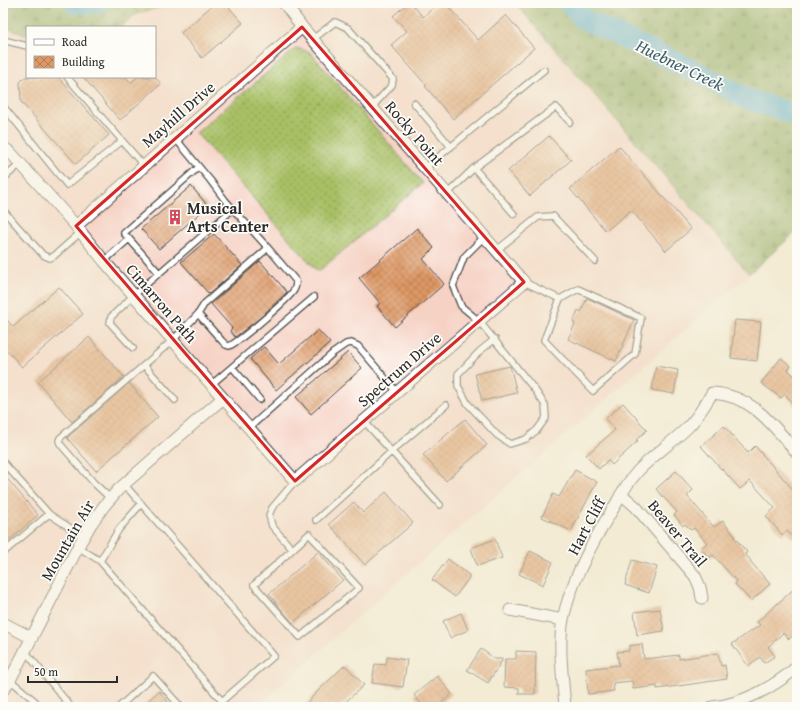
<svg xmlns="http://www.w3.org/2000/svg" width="800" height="710" font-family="'Gentium Book Plus',serif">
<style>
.built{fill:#f6d2c4;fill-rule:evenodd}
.grass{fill:url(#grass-dots);stroke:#6a7648}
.forest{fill:url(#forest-firs);stroke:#586842}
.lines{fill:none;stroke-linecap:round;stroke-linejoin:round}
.river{stroke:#4fa9cd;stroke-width:21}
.building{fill:url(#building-cross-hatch)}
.lane-casing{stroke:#494844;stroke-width:8}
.street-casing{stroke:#494844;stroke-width:13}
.lane{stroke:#fff;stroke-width:5.5}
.street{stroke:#fff;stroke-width:11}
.marked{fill:none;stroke:#d62828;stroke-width:3;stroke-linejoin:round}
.labels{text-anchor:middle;stroke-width:3.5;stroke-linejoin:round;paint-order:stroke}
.street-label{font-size:16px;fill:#2b2b2b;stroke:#fdfcf7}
.poi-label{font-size:16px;font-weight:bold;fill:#2b2b2b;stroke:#fdfcf7;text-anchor:start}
.water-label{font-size:17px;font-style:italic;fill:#395d6c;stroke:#fdfcf7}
</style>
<defs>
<pattern id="grass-dots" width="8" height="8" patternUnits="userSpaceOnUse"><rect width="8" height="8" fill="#a8c065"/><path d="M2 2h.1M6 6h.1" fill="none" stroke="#899c53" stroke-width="1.8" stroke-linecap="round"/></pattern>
<pattern id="forest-firs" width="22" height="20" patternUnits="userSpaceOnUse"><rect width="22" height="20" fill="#86a65a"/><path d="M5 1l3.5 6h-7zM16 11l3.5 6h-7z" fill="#6e874b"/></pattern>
<pattern id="building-cross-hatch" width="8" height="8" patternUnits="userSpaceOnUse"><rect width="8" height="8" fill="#de9865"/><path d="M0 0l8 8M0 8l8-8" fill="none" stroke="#b47c53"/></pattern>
</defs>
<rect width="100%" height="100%" fill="#fdfcf7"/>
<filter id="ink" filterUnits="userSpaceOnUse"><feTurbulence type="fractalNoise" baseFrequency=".025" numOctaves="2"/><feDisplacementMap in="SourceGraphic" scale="8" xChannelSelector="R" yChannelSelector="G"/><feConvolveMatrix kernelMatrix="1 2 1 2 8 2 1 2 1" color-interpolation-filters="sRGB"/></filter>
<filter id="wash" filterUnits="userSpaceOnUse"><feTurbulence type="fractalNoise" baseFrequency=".012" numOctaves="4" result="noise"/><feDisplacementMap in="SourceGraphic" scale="16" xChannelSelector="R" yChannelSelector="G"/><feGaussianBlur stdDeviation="0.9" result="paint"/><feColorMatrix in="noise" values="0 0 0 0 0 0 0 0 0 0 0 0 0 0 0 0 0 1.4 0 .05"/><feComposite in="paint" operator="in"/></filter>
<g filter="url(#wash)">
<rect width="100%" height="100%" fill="#f3ebd4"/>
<path class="built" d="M3,3H515L749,274L378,599L257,707H3ZM27,27H155V77H27Z"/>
<path class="grass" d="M132,3H171L164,7L138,13Z
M296,48L310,52L423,183L318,272L196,133Z"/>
<path class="forest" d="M3,3H132L138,13L120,27H27V36L3,26Z
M515,3H797V231L749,274Z"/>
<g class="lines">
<path class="river" d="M74,3H98
M570,3L571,5L583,19L697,72L747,99L797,115"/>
</g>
<g id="blocks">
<path class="building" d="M215,3H225L243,23L202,58L181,33Z
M408,3H411L423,17L439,3H445L478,40L506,15L534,48L453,119L425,86L426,85L391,45L407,31L393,16Z
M25,77H58L109,135L76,164L21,102L20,82Z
M83,77H126L131,83L137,77H155L161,84L120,120Z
M549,136L571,160L530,196L508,171Z
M619,146L691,229L666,251L631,210L606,231L570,189Z
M191,186L208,206L159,249L141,229Z
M417,228L434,248L423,259L444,284L395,327L377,306L380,303L359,278Z
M214,234L242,265L209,294L181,262Z
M260,261L287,292L261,317L235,337L230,331L232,328L211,304Z
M59,287L83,314L22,367L3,346V315L13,327Z
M587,298L634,320L616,361L568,339L575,324L573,322L578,310L581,312Z
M735,320L761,322L757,361L731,358Z
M318,330L330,343L276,390L250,359L264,347L279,364Z
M89,337L124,377L72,422L38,382Z
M348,352L362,368L311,414L296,397Z
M781,358L791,366L788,370L797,378V408L785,394L781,398L761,383Z
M510,366L517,393L482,401L475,374Z
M656,366L678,370L674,394L652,390Z
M129,383L158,417L96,471L67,438Z
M623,403L647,430L636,440L638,441L612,465L608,460L599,469L586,455L615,430L605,419Z
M465,419L487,445L446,481L423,455Z
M724,426L748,453L755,446L797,494V543L787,531L782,535L766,516L775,508L750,481L740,489L721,468V469L701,446Z
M575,470L597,482L571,531L542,517L553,494L559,497Z
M676,471L693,490L687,496L714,527L723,521L735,536L734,537L747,552L745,554L751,561H750L770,584L751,601L735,584L737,582L713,555L709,558L701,548L707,543L694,528L691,530L685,524L683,526L674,515L677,512L656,489Z
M3,474L38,515L3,546Z
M386,492L413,523L365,565L329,524L354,502L363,513Z
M495,539L502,558L477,566L471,548Z
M530,551L553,562L543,585L519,574Z
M318,552L343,580L293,623L269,594Z
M448,559L469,575V578L455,597L432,580Z
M632,560L657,567L649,593L625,585Z
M797,586V631L789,639L783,633L768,647L775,656L764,663L760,657L748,666L732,644L760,625L757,622Z
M660,609L664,631L637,635L634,612Z
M461,613L468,630L450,638L443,621Z
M642,644L644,659L679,655V659L718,653L721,666L725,665L727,679L657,689V686L633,689L632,681L613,683L614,691L588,694L586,669L619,665L617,652L629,651V646Z
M481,649L495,659H503L488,683L467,670Z
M516,651L536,652L535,694H519V688L504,687L505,659H516Z
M387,657L407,660L403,687L372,683L375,664L386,665Z
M345,665L364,685L340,707H303L316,693Z
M437,676L452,694L437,707H424L414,695Z
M159,691L172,707H141Z"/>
</g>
</g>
<g filter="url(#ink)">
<use href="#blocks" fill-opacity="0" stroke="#494844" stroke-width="1"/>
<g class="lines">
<defs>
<path id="lane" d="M313,39L335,22L348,28L393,79L392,85L372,107
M3,40L27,46
M67,77L144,166
M414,103L451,147
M3,106L67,185L122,141
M175,138L210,180L225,200L268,248
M425,168L544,70
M474,168L514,214
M3,179L20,164
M447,194L474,168L556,107L570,122
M3,210L43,255L50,258L54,256L81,232
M484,237L464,257L453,286L461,306L479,321L535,390L545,405L546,418L537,430L526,439L510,444L497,435L468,404L458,386V374L480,351L495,339
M497,250L538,217L553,216L595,261
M104,261L129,239
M159,273L124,233L199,167
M524,282L560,299L578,289L641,318L635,354L593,391L544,340L560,299
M133,348L110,323L111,317L134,295L233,209
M144,365L175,400
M232,367L260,400
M212,384L314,297
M364,421L440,505
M249,428L333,353L346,344L351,343L358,346L397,392
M3,462L49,514
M111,499L94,483L61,445L59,441L60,438L173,340L198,314L205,303L268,248L296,281C296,284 296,287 294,290C289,299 239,342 229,346L226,345L222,341L198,314
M316,520L392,451L446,405
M309,534L359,588L300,637L254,585Z
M78,547L100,561L222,701L274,656L124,484
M292,549L272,526L269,515L272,508L295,481
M3,553L49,514L84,537
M100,561L119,529L141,504
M25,651L71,707
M10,680L35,701L38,707
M119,707L153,676L181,707"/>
<path id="street" d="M3,147L11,153L76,226L104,261L295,481L524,282L302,27L284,3
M76,226L302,27
M620,496L627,499L636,507L695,576L700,587L702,598
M510,610L563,620
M3,623L32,638
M3,690L10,680L25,651L80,543L91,524L104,506L118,490L129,480L223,398
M565,707C563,680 558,646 563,619C571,581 595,537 616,504C622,492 629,481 638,471C653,455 672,443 688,427C698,417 705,405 712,393C752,395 773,425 797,453
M712,707C743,704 774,687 797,667"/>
</defs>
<use href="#lane" class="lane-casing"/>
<use href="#street" class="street-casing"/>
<use href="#lane" class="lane"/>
<use href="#street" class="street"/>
</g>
</g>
<path d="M0 0H800V710H0ZM302,27L524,282L295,481L76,226Z" fill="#f3ebd4" fill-opacity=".55" fill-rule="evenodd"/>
<path class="marked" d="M302,27L524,282L295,481L76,226Z"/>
<defs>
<symbol id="building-bare" viewBox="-9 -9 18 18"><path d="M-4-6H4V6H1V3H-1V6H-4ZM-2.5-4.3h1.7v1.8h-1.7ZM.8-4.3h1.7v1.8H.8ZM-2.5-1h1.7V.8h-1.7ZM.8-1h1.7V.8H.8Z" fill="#d1495b" stroke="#fdfcf7" stroke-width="2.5" paint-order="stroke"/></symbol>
</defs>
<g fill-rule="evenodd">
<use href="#building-bare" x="164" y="206" width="22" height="22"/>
</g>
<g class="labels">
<g class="street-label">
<text transform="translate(178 114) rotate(-41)" y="6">Mayhill Drive</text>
<text transform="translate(415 133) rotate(49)" y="6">Rocky Point</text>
<text transform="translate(162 303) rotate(49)" y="6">Cimarron Path</text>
<text transform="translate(399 369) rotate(-41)" y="6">Spectrum Drive</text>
<text transform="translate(586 526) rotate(-62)" y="6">Hart Cliff</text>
<text transform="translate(678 533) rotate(50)" y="6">Beaver Trail</text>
<text transform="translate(67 540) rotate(-60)" y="6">Mountain Air</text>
</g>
<g class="poi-label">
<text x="187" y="214">Musical<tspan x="187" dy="18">Arts Center</tspan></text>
</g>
<g class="water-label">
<text transform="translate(680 65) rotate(26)" y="6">Huebner Creek</text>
</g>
</g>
<rect width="800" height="710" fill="none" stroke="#fdfcf7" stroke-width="16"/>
<rect x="26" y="26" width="130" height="52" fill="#fdfcf7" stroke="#a9a8a5"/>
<rect x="34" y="39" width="20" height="6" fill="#ffffff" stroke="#a9a8a5"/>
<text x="62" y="46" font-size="12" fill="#2b2b2b">Road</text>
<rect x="34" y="56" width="20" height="12" fill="url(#building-cross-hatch)" stroke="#a9a8a5"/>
<text x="62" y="66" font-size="12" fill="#2b2b2b">Building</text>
<path d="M28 676v6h89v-6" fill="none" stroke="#2b2b2b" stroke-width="2"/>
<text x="34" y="676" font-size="12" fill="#2b2b2b" stroke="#fdfcf7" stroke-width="3" paint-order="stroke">50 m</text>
</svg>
